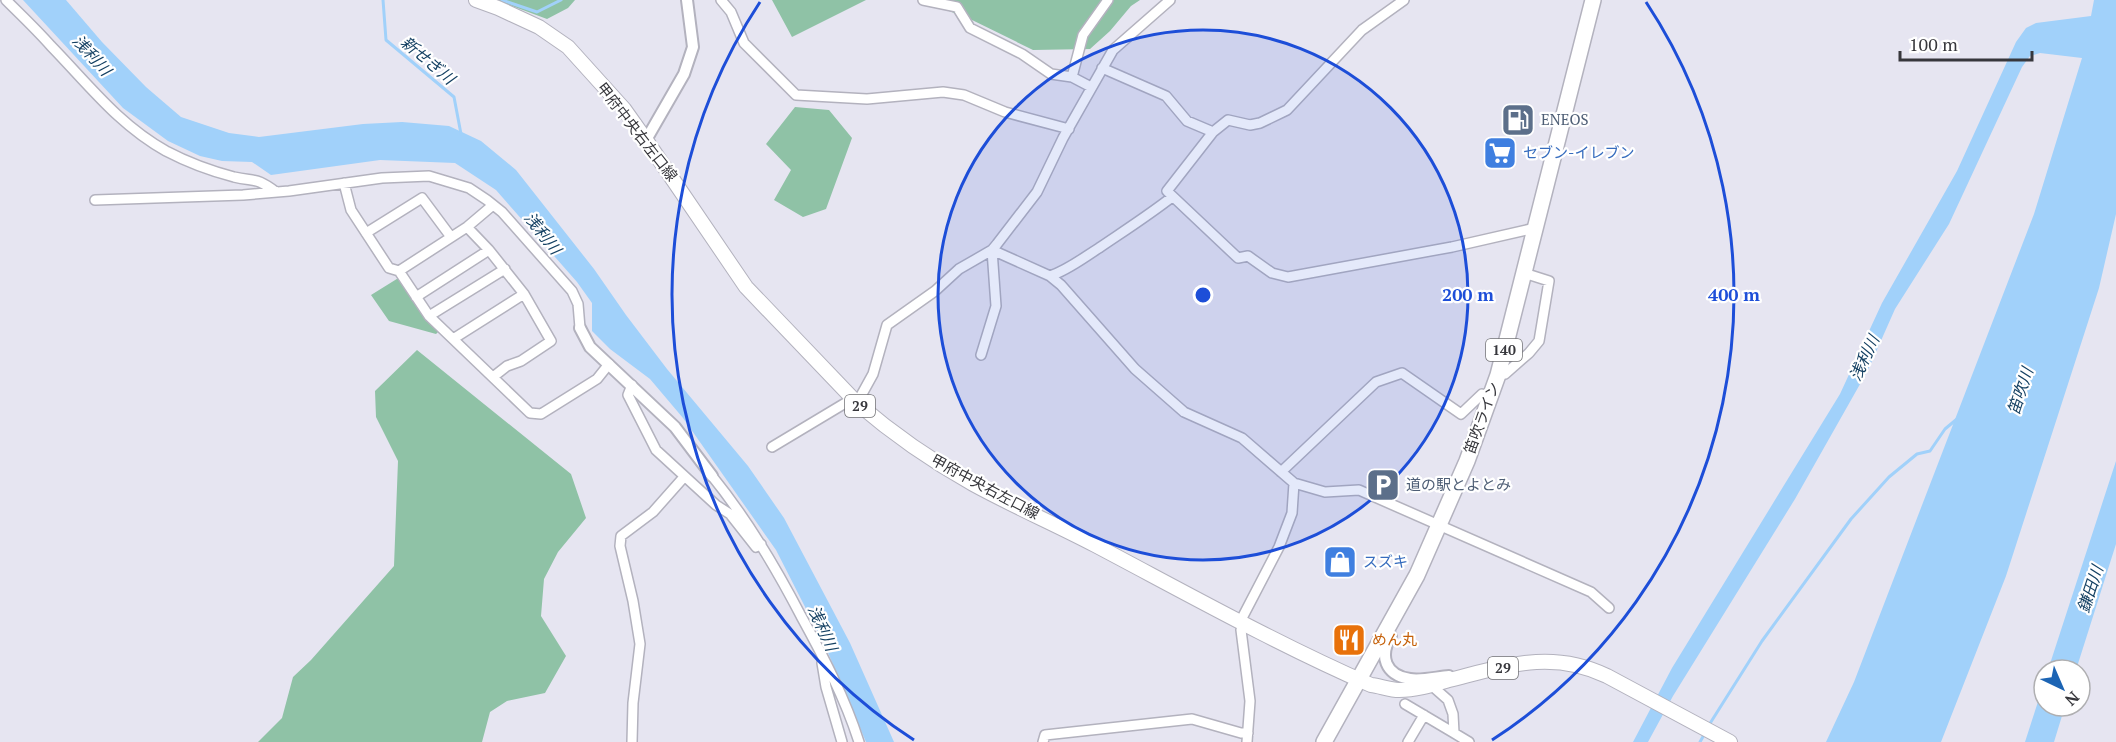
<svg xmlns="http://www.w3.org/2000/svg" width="2116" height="742" font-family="'PT Serif','Noto Sans JP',serif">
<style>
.green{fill:#8fc2a6}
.water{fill:#a1d1fa}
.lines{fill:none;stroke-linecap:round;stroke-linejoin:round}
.stream{stroke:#a1d1fa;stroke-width:3}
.minor-casing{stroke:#b3b2be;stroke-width:12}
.tertiary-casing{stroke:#b3b2be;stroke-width:14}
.primary-casing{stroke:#b3b2be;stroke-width:16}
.trunk-casing{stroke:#b3b2be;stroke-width:18}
.minor{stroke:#fff;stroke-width:9}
.tertiary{stroke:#fff;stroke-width:10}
.primary{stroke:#fff;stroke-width:14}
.trunk{stroke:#fff;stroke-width:15}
.ring{fill:none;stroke:#1d4ed8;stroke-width:3}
.labels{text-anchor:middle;stroke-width:4.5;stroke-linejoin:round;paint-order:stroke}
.shield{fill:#fff;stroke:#737376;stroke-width:1.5}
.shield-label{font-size:14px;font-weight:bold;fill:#37373c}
.service-label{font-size:15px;fill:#4e5e75;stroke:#fff;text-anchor:start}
.street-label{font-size:15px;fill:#37373c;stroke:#fff}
.shop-label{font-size:15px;fill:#366cbe;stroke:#fff;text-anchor:start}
.food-label{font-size:15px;fill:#c56008;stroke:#fff;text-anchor:start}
.water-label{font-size:16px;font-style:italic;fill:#154163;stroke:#fff}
.centre{fill:#1d4ed8;stroke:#fff;stroke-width:3}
.ring-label{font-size:18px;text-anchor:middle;font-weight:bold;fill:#1d4ed8;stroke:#fff;stroke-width:4.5;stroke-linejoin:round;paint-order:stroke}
</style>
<rect width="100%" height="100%" fill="#e6e5f1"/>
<path class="green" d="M496,0H575L568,8L547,19Z
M772,0H866L792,37Z
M920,0H1140L1131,6L1110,31L1090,49L1033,50L970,19Z
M795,107L829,110L852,138L826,209L803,217L774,200L791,170L766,144Z
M400,277L439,331L436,334L389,321L371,295Z
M417,350L571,474L586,518L558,552L544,579L541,616L566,656L545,693L507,701L490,712L482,742H258L282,718L293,677L311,660L394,566L398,461L376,417L375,391Z"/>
<path class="water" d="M23,0H66L102,42L146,87L181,117L229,133L259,137L363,124L402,122L449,126L481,141L516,170L594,269L626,315L667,369L748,466L784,518L850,643L894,742H866L826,648L776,550L683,418L650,379L610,349L592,331V303L577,282L496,190L455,163L380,160L271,175L252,162L222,161L200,156L168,141L123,108Z
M2094,0H2116V214L2099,288L2006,576L1941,742H1826L1854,682L2034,214L2082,58L2040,53L2030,56L2022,67L1949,224L1895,309L1868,370L1795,499L1673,696L1648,742H1633L1672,668L1840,394L1882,303L1957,171L2016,42L2026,28L2036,23L2091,16Z
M2116,461V544L2076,670H2048Z
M2044,683V706H2065L2054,742H2025Z"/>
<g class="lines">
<path class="stream" d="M383,0L386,40L454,97L461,134
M502,0L537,12L561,0
M1709,725L1762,641L1851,519L1889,477L1917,454L1930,451L1945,429L1957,419
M1700,742L1705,733"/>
<defs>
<path id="minor" d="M6,0C21,15 37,30 51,46C88,84 119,125 166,151C187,162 211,171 234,177C256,182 256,177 276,192
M721,0L731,12L744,43L796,95L867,99L943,92L964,95L1005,112L1069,129
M923,0L957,7L970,28L1022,54L1051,74L1072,77L1091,87
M1404,0L1362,30L1287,110L1260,123L1250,125L1228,120L1213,132L1167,191L1238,258L1248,256L1272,273L1288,277L1452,247L1535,228
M1102,68L1166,96L1187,121L1213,132
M1072,77L1083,35L1108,0
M344,183L351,210L389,268L399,271L467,227L493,205
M95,200L243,195L289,191L382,178L429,176L469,188L487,200L502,212L572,291L578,304L580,328
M467,227L489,250L524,294L551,341L521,361L507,366L493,377
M366,233L422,198L451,237
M992,250L1050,276L1061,285L1135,369L1184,412L1242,438L1294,483L1325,492L1359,490L1591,592L1609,608
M399,271L429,316L530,413L541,414L597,379L609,364
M1050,276C1068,270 1083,258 1099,248C1124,231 1149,215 1172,197
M416,297L489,250
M429,316L505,269
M453,339L524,294
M981,355L996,306L992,250
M1498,375L1505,374L1529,353L1539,341L1549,281L1524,273
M632,385L628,395L656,450L716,505L730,514L756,547L761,544
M857,403L873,374L887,325L935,291L959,269L992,250L997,244L1037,192L1063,138L1113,50L1170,0
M772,447L852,399
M1281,472L1376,382L1402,373L1461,414L1482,394L1490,396
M712,476C747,519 775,566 801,616C823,656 845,698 859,742
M1240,622L1279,547L1292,513L1294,483
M1243,623L1241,630L1250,701L1247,742
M822,663L826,687L842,742
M1405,704L1454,733L1453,714L1448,700L1431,685
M1454,733L1469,742
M632,742L633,703L640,644L633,601L620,546L621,536L653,512L684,477
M1043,742L1045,735L1192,719L1241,733H1248
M1408,742L1424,715"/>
<path id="tertiary" d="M646,140L684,74L693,47L687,0
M580,328L590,347L675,427L712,476
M1391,636C1379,656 1385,675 1410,679C1421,681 1437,677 1449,676"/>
<path id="primary" d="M476,0L498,8L539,27L568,47L624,109L646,140L746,287L857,403C893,434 932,461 973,484C1013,506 1055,524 1095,545C1186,593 1277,644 1371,685C1380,686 1390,690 1399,690C1416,690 1432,685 1449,680C1505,666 1551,649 1607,676L1730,742"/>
<path id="trunk" d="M1324,742L1417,575L1467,461L1498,375L1593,0"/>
</defs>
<use href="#minor" class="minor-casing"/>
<use href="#tertiary" class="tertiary-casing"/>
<use href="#primary" class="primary-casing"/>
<use href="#trunk" class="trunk-casing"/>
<use href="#minor" class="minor"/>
<use href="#tertiary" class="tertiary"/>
<use href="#primary" class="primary"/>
<use href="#trunk" class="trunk"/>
</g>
<circle cx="1203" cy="295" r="265" fill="#1d4ed8" fill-opacity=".12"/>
<g class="ring">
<circle cx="1203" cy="295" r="265"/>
<path d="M914 740A531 531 0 0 1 760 2M1646 2A531 531 0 0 1 1492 740"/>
</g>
<defs>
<symbol id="fuel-square" viewBox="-11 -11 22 22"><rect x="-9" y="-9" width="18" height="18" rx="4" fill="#5c6f8a" stroke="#fff"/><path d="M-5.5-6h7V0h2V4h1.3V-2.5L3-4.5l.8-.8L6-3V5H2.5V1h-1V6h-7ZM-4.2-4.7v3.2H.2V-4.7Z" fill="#fff"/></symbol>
<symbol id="supermarket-square" viewBox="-11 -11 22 22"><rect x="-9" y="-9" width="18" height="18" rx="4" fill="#3f7fe0" stroke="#fff"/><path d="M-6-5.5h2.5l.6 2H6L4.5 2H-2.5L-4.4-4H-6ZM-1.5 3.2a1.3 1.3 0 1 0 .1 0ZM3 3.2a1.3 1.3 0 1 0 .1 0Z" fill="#fff"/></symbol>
<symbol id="parking-square" viewBox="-11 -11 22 22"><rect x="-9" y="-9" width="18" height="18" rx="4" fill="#5c6f8a" stroke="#fff"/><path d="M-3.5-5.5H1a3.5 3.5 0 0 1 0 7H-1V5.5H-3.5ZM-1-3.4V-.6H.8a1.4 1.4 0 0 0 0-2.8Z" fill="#fff"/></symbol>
<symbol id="shop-square" viewBox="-11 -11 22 22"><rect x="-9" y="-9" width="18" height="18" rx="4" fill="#3f7fe0" stroke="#fff"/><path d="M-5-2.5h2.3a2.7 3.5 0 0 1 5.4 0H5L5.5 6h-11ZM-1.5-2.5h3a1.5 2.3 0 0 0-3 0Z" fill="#fff"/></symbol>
<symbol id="restaurant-square" viewBox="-11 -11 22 22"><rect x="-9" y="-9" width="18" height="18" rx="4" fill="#e8710a" stroke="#fff"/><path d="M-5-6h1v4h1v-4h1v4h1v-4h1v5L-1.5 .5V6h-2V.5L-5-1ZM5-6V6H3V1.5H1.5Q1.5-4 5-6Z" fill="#fff"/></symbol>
</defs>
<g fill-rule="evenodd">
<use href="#fuel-square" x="1499" y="101" width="38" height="38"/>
<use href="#supermarket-square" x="1481" y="134" width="38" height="38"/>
<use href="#parking-square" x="1364" y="466" width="38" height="38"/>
<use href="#shop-square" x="1321" y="543" width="38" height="38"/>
<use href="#restaurant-square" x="1330" y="621" width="38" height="38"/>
</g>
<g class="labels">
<g class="shield">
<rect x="1486" y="339" width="36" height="22" rx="4.5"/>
<rect x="845" y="395" width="30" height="22" rx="4.5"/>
<rect x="1488" y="657" width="30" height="22" rx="4.5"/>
</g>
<g class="shield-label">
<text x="1504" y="355">140</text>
<text x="860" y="411">29</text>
<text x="1503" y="673">29</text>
</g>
<g class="service-label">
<text x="1541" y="125">ENEOS</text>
<text x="1406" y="490">道の駅とよとみ</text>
</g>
<g class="street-label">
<text transform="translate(637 132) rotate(52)" y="5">甲府中央右左口線</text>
<text transform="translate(1482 418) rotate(-70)" y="5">笛吹ライン</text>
<text transform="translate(985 487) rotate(28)" y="5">甲府中央右左口線</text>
</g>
<g class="shop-label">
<text x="1523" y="158">セブン-イレブン</text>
<text x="1363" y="567">スズキ</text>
</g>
<g class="food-label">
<text x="1372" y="645">めん丸</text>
</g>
<g class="water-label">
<text transform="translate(92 55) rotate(48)" y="6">浅利川</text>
<text transform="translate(428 60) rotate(40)" y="6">新せぎ川</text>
<text transform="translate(543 233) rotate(52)" y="6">浅利川</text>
<text transform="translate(1864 358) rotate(-65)" y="6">浅利川</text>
<text transform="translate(2020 391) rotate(-72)" y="6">笛吹川</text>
<text transform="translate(2090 589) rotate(-72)" y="6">鎌田川</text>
<text transform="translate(823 628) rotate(66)" y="6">浅利川</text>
</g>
</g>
<circle cx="1203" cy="295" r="9" class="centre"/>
<g class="ring-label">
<text x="1468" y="301">200 m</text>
<text x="1734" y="301">400 m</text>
</g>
<g transform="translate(2062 688) rotate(136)"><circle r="28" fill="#ffffff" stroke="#afafb1" stroke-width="1.5"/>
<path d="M0-4.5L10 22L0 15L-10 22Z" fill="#1c64b4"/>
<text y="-9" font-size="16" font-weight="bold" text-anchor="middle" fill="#37373c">N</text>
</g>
<path d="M1900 51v9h132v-9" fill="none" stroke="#37373c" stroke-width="3"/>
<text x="1909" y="51" font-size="18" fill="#37373c" stroke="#ffffff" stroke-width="4.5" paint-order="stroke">100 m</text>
</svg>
